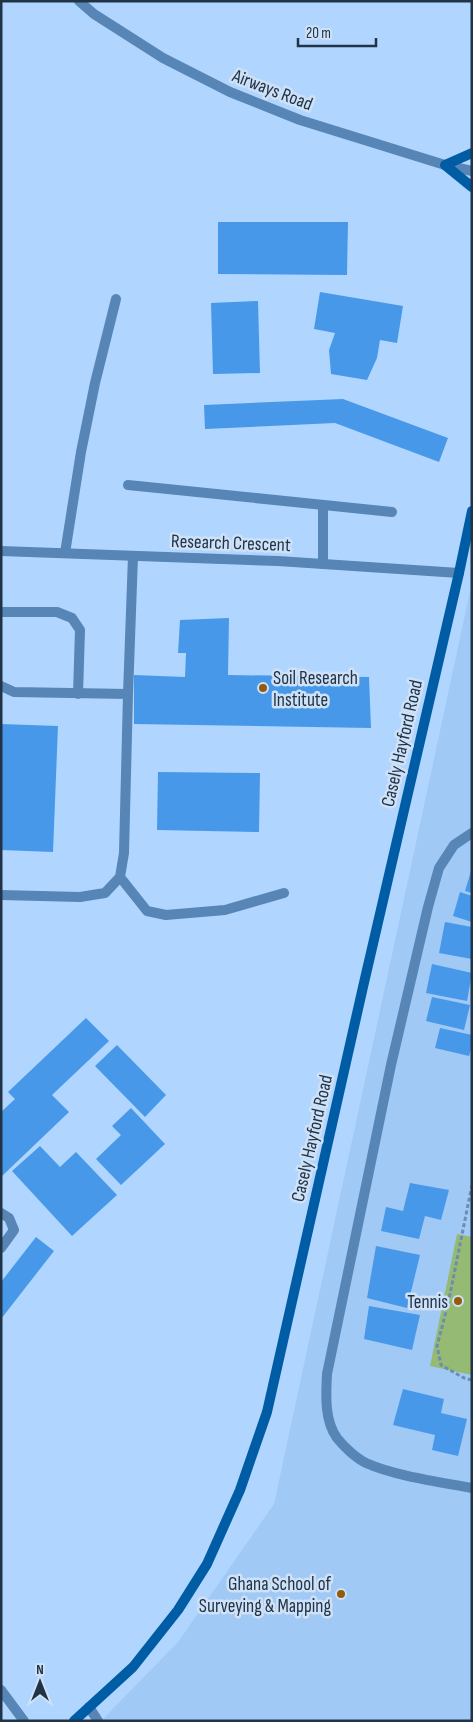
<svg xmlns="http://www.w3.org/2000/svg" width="473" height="1722" font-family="'Sofia Sans Condensed',sans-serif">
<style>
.built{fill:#a0c9f5}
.green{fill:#95ba73}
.building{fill:#4898e9}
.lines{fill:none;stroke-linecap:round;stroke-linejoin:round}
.path{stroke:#6f8cac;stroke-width:3;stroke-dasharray:4 2.5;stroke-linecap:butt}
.lane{stroke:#5685b6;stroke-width:10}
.street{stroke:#5685b6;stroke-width:10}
.secondary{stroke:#005da5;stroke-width:10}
.poi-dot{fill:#8f5d0c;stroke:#cee1f6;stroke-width:2}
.labels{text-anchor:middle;stroke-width:5;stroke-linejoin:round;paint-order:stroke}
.street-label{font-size:19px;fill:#203347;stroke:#cee1f6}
.poi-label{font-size:19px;fill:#203347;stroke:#cee1f6;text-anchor:end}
</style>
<rect width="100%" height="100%" fill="#b0d6ff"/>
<path class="built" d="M472,582V1721H101L178,1642L274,1504Z"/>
<path class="green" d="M457,1234L472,1237V1375L430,1366Z"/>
<path class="building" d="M218,222H348L347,275L218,274Z
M320,292L403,306L397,343L380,340L377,358L367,380L331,374L329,350L335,333L314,329Z
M258,301L260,373L213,374L211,303Z
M343,399L448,438L439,462L335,423L205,429L204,405Z
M229,618L228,675L369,677L371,728L134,724V675L185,677L186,653H178L180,620Z
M1,724L58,726L53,852L1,850Z
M158,772L260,773L259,832L157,830Z
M471,871H472V893L465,891Z
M460,892L472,896V922L453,916Z
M445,922L472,927V959L439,953Z
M432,964L472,973L467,1001L426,993Z
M432,997L470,1005L464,1030L426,1021Z
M86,1018L109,1041L52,1095L69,1112L1,1177V1112L15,1099L8,1092Z
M440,1028L472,1035V1046L469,1056L435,1048Z
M117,1045L166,1095L145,1117L95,1066Z
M131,1108L165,1144L121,1185L96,1159L121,1135L112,1126Z
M40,1146L60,1167L76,1152L117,1195L72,1236L12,1171Z
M410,1183L449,1190L441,1220L425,1216L419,1239L381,1231L386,1207L403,1211Z
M36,1237L54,1251L1,1319V1282Z
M376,1246L420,1255L407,1308L367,1298Z
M369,1306L420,1315L412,1350L364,1339Z
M403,1389L444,1399L441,1413L467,1419L458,1456L432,1450L435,1435L393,1425Z"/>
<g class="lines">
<path class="path" d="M472,1185L448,1304L437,1346L441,1365L464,1378L472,1380"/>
<path class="lane" d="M128,485L392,512
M65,553L81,452L95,383L116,299
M323,564V505
M1,612H57L72,618L80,630L78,694
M1,686L14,692L128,694
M472,833L454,845L439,868L428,907L391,1065L327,1374C326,1394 324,1420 337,1438C344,1447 356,1458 366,1463C395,1476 440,1482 472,1488
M120,877L147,911L166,915L225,910L284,893
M1,895L80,897L105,893L120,877L124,853L128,694L133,556
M1,1213L9,1218L14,1230L1,1248
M1,1690L24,1721
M89,1707L98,1721"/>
<path class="street" d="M79,1L94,14L163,58L230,92L300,120L445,165L472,171
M1,551L278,561L459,573"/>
<path class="secondary" d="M472,153L445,165L472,187
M74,1721L133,1667L178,1610L207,1564L240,1490L267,1412L363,987L459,573L472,511"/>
</g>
<g class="poi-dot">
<circle cx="263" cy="688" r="5"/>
<circle cx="458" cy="1301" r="5"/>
<circle cx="341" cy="1594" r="5"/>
</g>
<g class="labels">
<g class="street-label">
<text transform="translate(273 89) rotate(21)" y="7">Airways Road</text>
<text transform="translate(231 542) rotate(2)" y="7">Research Crescent</text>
<text transform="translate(401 743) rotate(-77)" y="7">Casely Hayford Road</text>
<text transform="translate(311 1138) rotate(-77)" y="7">Casely Hayford Road</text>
</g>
<g class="poi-label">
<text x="273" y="684" text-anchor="start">Soil Research<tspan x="273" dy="22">Institute</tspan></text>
<text x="448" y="1308">Tennis</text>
<text x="331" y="1590">Ghana School of<tspan x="331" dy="22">Surveying &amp; Mapping</tspan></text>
</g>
</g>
<rect width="473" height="1722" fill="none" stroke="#203347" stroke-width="5"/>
<g transform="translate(40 1682)" stroke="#cee1f6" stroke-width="4" paint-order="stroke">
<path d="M0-4L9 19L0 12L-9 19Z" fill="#203347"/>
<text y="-8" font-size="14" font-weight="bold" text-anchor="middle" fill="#203347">N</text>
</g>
<path d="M298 38v8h78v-8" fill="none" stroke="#203347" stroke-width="2.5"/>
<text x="306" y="38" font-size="15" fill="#203347" stroke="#cee1f6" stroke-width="4" paint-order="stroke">20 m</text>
</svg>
